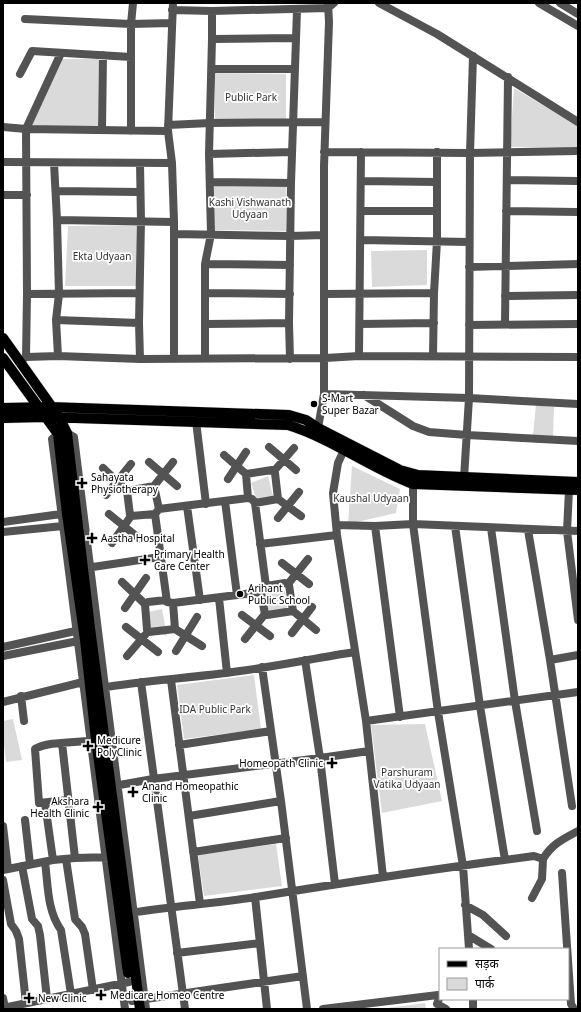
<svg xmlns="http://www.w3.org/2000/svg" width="581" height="1012" font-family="'Noto Sans','Noto Sans Devanagari',sans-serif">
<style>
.green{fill:#dadada}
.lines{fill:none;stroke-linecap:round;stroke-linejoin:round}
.major-casing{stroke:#dbdbdb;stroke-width:11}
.minor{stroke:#535353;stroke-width:8}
.major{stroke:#000;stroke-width:10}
.poi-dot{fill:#000;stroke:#fff;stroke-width:1.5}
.labels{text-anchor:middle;stroke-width:3.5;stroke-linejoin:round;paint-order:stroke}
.park-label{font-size:10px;fill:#313131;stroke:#fff}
.poi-label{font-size:10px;fill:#000;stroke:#fff;text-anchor:start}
</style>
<rect width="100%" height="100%" fill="#fff"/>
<path class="green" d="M61,59H99L98,127L29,128Z
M215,73L286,74V120L215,119Z
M514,88L578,126V148L510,147Z
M214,185H286V231L214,230Z
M138,225L136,286H65L68,226Z
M427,250V285L372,287L371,251Z
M536,405L554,407L553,436L533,435Z
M352,466L400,489L396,513L348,524Z
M268,476L273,496L257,501L251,483Z
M264,590L285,591L288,616L261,618L257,597L264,596Z
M162,609L167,636L145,629L148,612Z
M254,675L261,729L184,739L177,685Z
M13,719L22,760L6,762L3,736V721Z
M425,724L442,801L382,813L371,725Z
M276,844L282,886L204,896L198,855Z
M425,1003L426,1009H387V1008Z"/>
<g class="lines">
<defs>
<path id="major" d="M3,338L59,417L67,433L90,628L140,1009
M3,358L58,434L67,514L85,640L96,740L128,973
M3,408L50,407L289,415L306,420L318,428L400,470L418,475L578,482
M3,418L45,417L288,425C333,439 370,468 413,484L578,490"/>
</defs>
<use href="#major" class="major-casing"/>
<path class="minor" d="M173,3L168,131L172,163L174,222V358
M379,3L437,34L578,122
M539,3L578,26
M560,3L578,14
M172,10L212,11L328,8L334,3
M25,19L131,24L172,23
M212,39L296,38
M212,69H295
M20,74L32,51L131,57
M168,125L210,123L325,122
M3,127L26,129L168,131
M102,130L103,55
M131,131V24L133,3
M324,152L470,153L578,151
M209,154L292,152
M3,162L172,163
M54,163L57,220L59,294L56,320L58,356
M140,163L141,221L139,323L140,359
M507,180L578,181
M361,181L437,182
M210,182L291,183
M56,191L139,192
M3,195H27
M361,211H437
M506,211L578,212
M57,220L174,222
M174,234L290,236L324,235
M361,240L469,242
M205,264L290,265
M469,267L578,264
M205,293L290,294
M27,294L139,293
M324,294L434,293
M505,296L578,295
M56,320L139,323
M205,324L289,323
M360,324L434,323
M505,324L508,77
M469,325L578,324
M359,356L361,152
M433,356L434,293L437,241V152
M26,357L27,294L26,129L61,53
M205,358V264L211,234L209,154L212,39V11
M290,359L289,323L291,183L297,10
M19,362L26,357L58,356L140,359L325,358L359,356L578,357
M324,394L469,398L578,404
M364,395L413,426L429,432L467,435L578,441
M196,421L206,504
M318,428L324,394V166L329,22L328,3
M269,447L296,470
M344,450L338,463L333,493L337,535L366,721L383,877
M224,455L246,474
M149,462L177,486
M103,468L127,491
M274,471L294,448
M464,478L469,398L470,153L473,56
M228,479L246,452
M413,484V524L438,712L463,866L469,949
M154,486L173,462
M569,490L567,531L578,620
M106,495L131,464
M248,498L252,499L255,503L266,586V588L261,592L173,603L167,602L155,514L159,509Z
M248,498L246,474L272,470L275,473L278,499L255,503
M278,499L301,516
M225,501L237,595
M187,506L200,600
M109,514L140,539
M155,514L131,516L130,515L127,491L154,486L159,509
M278,518L299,492
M3,522L61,514
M336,525L375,526L413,524L578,531
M375,526L400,717
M455,526L480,706L505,860
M491,528L515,701L537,831
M528,530L550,660L572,806
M3,532L63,526
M112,543L131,516
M260,544L337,535
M282,563L309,584
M86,568L160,557
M122,582L145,604
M288,584L308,559
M261,592L265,614L267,615L293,611L289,585L285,583L266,586
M219,598L227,673
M166,600L148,602L145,604L147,630L149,632L175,629L173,603
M125,608L146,578
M293,611L316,630
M242,615L270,636
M126,627L158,652
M175,629L202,646
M292,633L312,607
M245,639L265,614
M3,647L80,630
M176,651L197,617
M3,656L83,640
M127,656L145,635
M305,660L320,758L335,884
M550,660L578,655
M262,667L281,801L307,1009
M171,680L200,904
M141,682L185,1009
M100,688C146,680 193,678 240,671C278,666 316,658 355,652
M21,696L24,721
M3,702L87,681
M366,721L578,692
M62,743L75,858
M179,745L271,731
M114,786L153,779L320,758L369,751
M68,800L39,803L35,749C48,741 78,743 95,740
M45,803L53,860
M189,816L281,801
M25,820L30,864
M3,826L8,869
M193,852L286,838
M66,859L75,919L82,927L85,934L93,990
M45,862C48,884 47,911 61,930L71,994
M22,866L32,919L38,926L40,935L47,999
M3,870L53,860L75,858L111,857
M562,873L571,1004L574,1009
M3,880L11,924L16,931L19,939L26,1003
M255,897L267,1009
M532,898L542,879L543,859
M465,905L483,915L506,936
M130,913C172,906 214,904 256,897C349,882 441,868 534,856L543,859C552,844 563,839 578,831
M468,935L491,949
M177,953L260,943
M3,998L5,1008
M473,999V1009
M132,1001L303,976
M3,1008L129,982
M125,1009L52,439L58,434L67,433L74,437L105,687L146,1009
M323,1009L438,995L440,996L437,1004L446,1009"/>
<use href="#major" class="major"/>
</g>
<g class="poi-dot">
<circle cx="314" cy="404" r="4"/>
<path d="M80 477h4v4h4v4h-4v4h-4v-4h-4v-4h4z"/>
<path d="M90 532h4v4h4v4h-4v4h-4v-4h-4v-4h4z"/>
<path d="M143 554h4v4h4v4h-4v4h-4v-4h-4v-4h4z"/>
<circle cx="240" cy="594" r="4"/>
<path d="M86 740h4v4h4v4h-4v4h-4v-4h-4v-4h4z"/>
<path d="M330 757h4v4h4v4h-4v4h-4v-4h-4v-4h4z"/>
<path d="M131 786h4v4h4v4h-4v4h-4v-4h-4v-4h4z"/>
<path d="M96 801h4v4h4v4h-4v4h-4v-4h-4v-4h4z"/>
<path d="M99 989h4v4h4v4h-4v4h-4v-4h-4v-4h4z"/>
<path d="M27 992h4v4h4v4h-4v4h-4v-4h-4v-4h4z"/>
</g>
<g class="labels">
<g class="park-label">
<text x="251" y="101">Public Park</text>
<text x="250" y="206">Kashi Vishwanath<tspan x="250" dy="12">Udyaan</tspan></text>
<text x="102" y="260">Ekta Udyaan</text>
<text x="371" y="502">Kaushal Udyaan</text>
<text x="215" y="713">IDA Public Park</text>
<text x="407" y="776">Parshuram<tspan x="407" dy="12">Vatika Udyaan</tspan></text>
</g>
<g class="poi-label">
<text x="322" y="402">S-Mart<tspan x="322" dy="12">Super Bazar</tspan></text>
<text x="91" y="481">Sahayata<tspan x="91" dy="12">Physiotherapy</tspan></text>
<text x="101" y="542">Aastha Hospital</text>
<text x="154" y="558">Primary Health<tspan x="154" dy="12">Care Center</tspan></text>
<text x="248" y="592">Arihant<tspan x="248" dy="12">Public School</tspan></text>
<text x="97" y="744">Medicure<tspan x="97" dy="12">PolyClinic</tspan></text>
<text x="323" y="767" text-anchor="end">Homeopath Clinic</text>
<text x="142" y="790">Anand Homeopathic<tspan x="142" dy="12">Clinic</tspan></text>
<text x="89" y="805" text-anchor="end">Akshara<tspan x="89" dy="12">Health Clinic</tspan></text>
<text x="110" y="999">Medicare Homeo Centre</text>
<text x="38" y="1002">New Clinic</text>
</g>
</g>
<rect width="581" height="1012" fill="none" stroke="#000000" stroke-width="8"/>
<rect x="439" y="948" width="130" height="52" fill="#ffffff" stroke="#999999"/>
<rect x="447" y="961" width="20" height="6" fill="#000000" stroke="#999999"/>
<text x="475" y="968" font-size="12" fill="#000000">सड़क</text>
<rect x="447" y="978" width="20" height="12" fill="#dadada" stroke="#999999"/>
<text x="475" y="988" font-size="12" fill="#000000">पार्क</text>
</svg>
